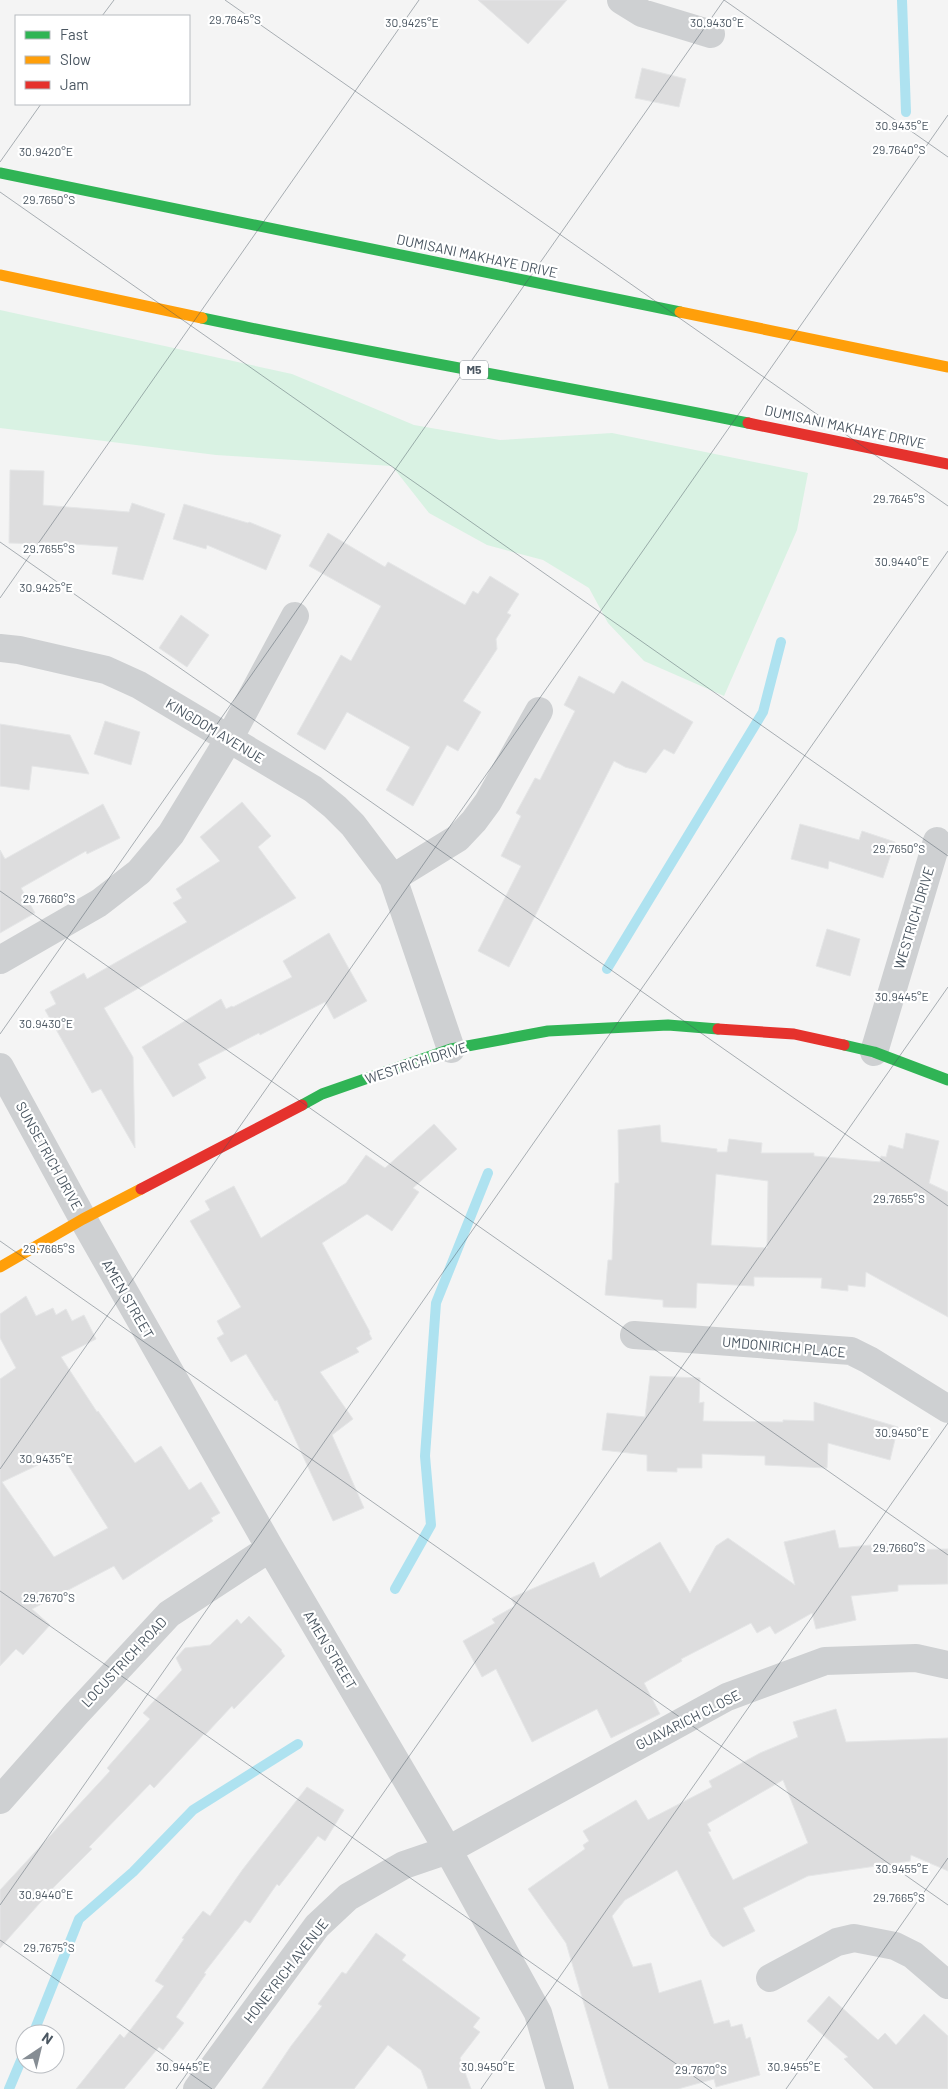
<svg xmlns="http://www.w3.org/2000/svg" width="948" height="2089" font-family="Barlow,sans-serif">
<style>
.green{fill:#d9f2e3}
.lines{fill:none;stroke-linecap:round;stroke-linejoin:round}
.stream{stroke:#aee2f0;stroke-width:10}
.building{fill:#ddddde;stroke:#e5e6e7;fill-rule:evenodd}
.street{stroke:#ced0d2;stroke-width:28}
.fast{stroke:#30b455;stroke-width:11}
.slow{stroke:#ff9f0a;stroke-width:11}
.jam{stroke:#e5322d;stroke-width:11}
.ticks{fill:none;stroke:#4a5661;stroke-width:1;stroke-opacity:0.45}
.labels{text-anchor:middle;stroke-width:4.5;stroke-linejoin:round;paint-order:stroke}
.shield{fill:#fff;stroke:#808990;stroke-width:1}
.shield-label{font-size:12px;font-weight:bold;fill:#4a5661}
.street-label{font-size:14px;fill:#4a5661;stroke:#fff}
.ticks-label{font-size:12px;text-anchor:middle;fill:#4a5661;stroke:#fff;stroke-width:4.5;stroke-linejoin:round;paint-order:stroke}
</style>
<rect width="100%" height="100%" fill="#f4f4f4"/>
<path class="green" d="M0,310L292,374L414,425L500,440L612,433L808,473L797,530L724,696L644,661L608,623L589,588L543,560L487,545L429,513L392,466L216,455L0,428Z"/>
<g class="lines">
<path class="stream" d="M902,0L906,112
M607,969L763,712L781,642
M395,1589L431,1525L425,1456L436,1303L488,1173
M33,2034L79,1919L133,1872L193,1810L298,1744
M9,2089L25,2051"/>
</g>
<path class="building" d="M478,0H567L528,44Z
M642,68L686,79L679,107L635,98Z
M10,470L44,471L43,505L129,512L132,503L165,514L143,580L112,574L118,547L43,542V544L9,543Z
M184,504L248,523L249,522L281,535L266,570L207,545L206,549L173,539Z
M328,533L385,567L388,562L465,605L473,591L478,594L490,576L519,594L507,613L511,615L496,639L497,649L463,701L481,712L458,751L447,745L413,806L386,790L410,747L347,712L325,750L297,734L341,655L351,661L381,606L309,566Z
M181,615L209,635L187,667L159,648Z
M579,676L614,694L622,681L693,722L674,754L664,749L646,773L625,767L614,761L509,967L478,951L521,866L501,856L521,816L516,813L535,778L540,780L575,711L564,705Z
M105,721L140,732L131,765L94,754Z
M0,724L70,735L89,774L32,766L29,790L0,786Z
M242,802L271,836L258,847L296,898L104,1008L133,1057L135,1148L101,1089L92,1093L45,1010L56,1004L50,992L84,973L87,979L187,922L173,903L182,898L176,889L220,861L200,837Z
M103,804L120,838L87,854L86,851L21,888L35,913L0,933V850L5,859Z
M800,824L859,840L862,831L895,842L883,878L829,861L828,869L791,859Z
M827,929L860,939L850,976L816,966Z
M329,933L367,1001L334,1019L325,1002L260,1035L259,1033L198,1064L206,1078L173,1097L142,1047L221,999L226,1009L232,1006L233,1007L292,977L283,961Z
M434,1124L457,1149L413,1188L419,1192L392,1231L367,1214L322,1243L370,1332L369,1333L372,1339L356,1348L359,1352L320,1372L353,1419L332,1435L364,1508L333,1521L277,1400L275,1401L246,1354L231,1362L217,1338L224,1334L217,1321L241,1307L190,1221L210,1210L205,1201L234,1186L261,1238L346,1183L366,1155L385,1168Z
M660,1125L661,1142L717,1149V1152H727L729,1139L762,1143L761,1153H814V1156L880,1162L881,1156L886,1157L889,1145L903,1149L906,1133L939,1141L929,1183L948,1192V1317L866,1272L865,1287L848,1285V1291L821,1288L822,1278L754,1277V1286L697,1283L696,1308L663,1307V1300L605,1295L608,1260H612L615,1183H619L618,1130ZM716,1174L768,1181L767,1248L711,1245Z
M26,1296L36,1316L53,1308L56,1315L66,1309L72,1321L84,1315L96,1339L61,1357L97,1412L98,1411L135,1463L161,1446L189,1490L201,1482L220,1513L211,1518L213,1521L123,1580L114,1566L32,1609L50,1625L23,1655L16,1649L0,1666V1379L16,1368L0,1338V1314ZM61,1454L108,1528L54,1557L2,1482Z
M650,1376L700,1378L699,1403L704,1402L703,1421L783,1422V1420L814,1421V1402L898,1427L890,1460L828,1443L827,1468L765,1465V1456L702,1454V1468H677V1472L647,1471V1455L602,1450L607,1413L645,1417Z
M835,1530L839,1548L893,1543L894,1550L948,1549V1584L898,1585V1591L851,1596L856,1620L816,1629L812,1613L775,1634L770,1626L757,1633L751,1623L681,1659L682,1661L644,1683L660,1714L611,1738L597,1709L532,1742L496,1669L482,1677L463,1641L495,1623L492,1619L515,1606L511,1598L594,1562L600,1578L660,1542L690,1593L716,1546L728,1538L795,1585L784,1542Z
M249,1616L282,1650L281,1651L285,1656L234,1709L232,1706L205,1735L204,1734L154,1788L150,1784L89,1847L92,1849L55,1886L0,1948V1890L110,1771L107,1768L150,1719L143,1713L182,1670L176,1658L185,1648L210,1645L237,1619L241,1624Z
M836,1709L846,1742L948,1738V1871L911,1855L910,1861L808,1876L743,1908L755,1931L723,1947L711,1936L677,1870L625,1900L612,1916L633,1967L651,1963L659,1993L701,1980L714,2024L729,2020L731,2027L742,2024L746,2039L750,2037L760,2075L716,2087L714,2079L678,2089H609L566,1943L528,1889L585,1849L583,1845L589,1841L583,1831L636,1800L648,1820L712,1787L709,1781L760,1753L798,1737L793,1722ZM783,1780L808,1843L733,1880L708,1832L711,1831L707,1824Z
M307,1787L344,1810L325,1841L318,1836L279,1886L277,1884L250,1923L245,1920L204,1973L206,1974L176,2017L184,2023L163,2050L159,2047L124,2089H76L120,2034L124,2038L164,1986L155,1981L184,1939L182,1938L203,1911L210,1916L243,1869Z
M376,1933L406,1955L402,1960L480,2018L473,2027L480,2032L460,2058L471,2089H428L421,2070L388,2045L354,2089H262L291,2046L322,2006L318,2004L342,1972L346,1974Z
M829,1996L878,2040L885,2033L896,2045L924,2014L948,2036V2089H874L844,2059L848,2057L807,2021Z"/>
<g class="lines">
<path class="street" d="M621,0L642,13L711,34
M0,648L19,650L106,670L139,685L313,789L335,807L353,825L393,878L451,1049
M393,878L458,838L474,821L488,802L539,711
M0,960L99,903L139,872L171,834L229,739L295,616
M874,1052L937,841
M0,1067L83,1219L270,1548L448,1850L538,2013L560,2089
M634,1335L851,1351L869,1360L948,1409
M0,1800L76,1714L169,1614L270,1548
M770,1978L837,1942L854,1938L895,1946L913,1955L948,1985
M197,2089L317,1926L348,1897L404,1865L448,1850L727,1697L825,1661L916,1658L948,1665"/>
<path class="fast" d="M0,173L680,312
M202,318C383,356 566,386 748,423
M844,1045L874,1052L948,1080
M302,1105L322,1094L451,1049L548,1031L668,1025L718,1029"/>
<path class="slow" d="M0,275L202,318
M680,312L948,367
M0,1267L83,1219L141,1189"/>
<path class="jam" d="M748,423L948,464
M718,1029L794,1034L844,1045
M141,1189L302,1105"/>
</g>
<path class="ticks" d="M225,0L948,506M724,0L948,157M102,16L114,0M0,162L41,104M0,192L948,856M0,542L948,1206M0,598L419,0M0,891L948,1555M0,1034L724,0M0,1241L948,1905M0,1469L948,115M0,1591L712,2089M0,1905L948,551M0,1940L212,2089M176,2089L948,987M481,2089L948,1423M786,2089L948,1858"/>
<g class="labels">
<rect class="shield" x="460" y="360.5" width="28" height="19" rx="4"/>
<g class="shield-label">
<text x="474" y="374">M5</text>
</g>
<g class="street-label">
<text transform="translate(477 256) rotate(12)" y="5">DUMISANI MAKHAYE DRIVE</text>
<text transform="translate(845 427) rotate(12)" y="5">DUMISANI MAKHAYE DRIVE</text>
<text transform="translate(215 731) rotate(31)" y="5">KINGDOM AVENUE</text>
<text transform="translate(914 918) rotate(-73)" y="5">WESTRICH DRIVE</text>
<text transform="translate(416 1063) rotate(-18)" y="5">WESTRICH DRIVE</text>
<text transform="translate(49 1156) rotate(61)" y="5">SUNSETRICH DRIVE</text>
<text transform="translate(128 1299) rotate(60)" y="5">AMEN STREET</text>
<text transform="translate(784 1347) rotate(5)" y="5">UMDONIRICH PLACE</text>
<text transform="translate(330 1650) rotate(59)" y="5">AMEN STREET</text>
<text transform="translate(124 1662) rotate(-47)" y="5">LOCUSTRICH ROAD</text>
<text transform="translate(688 1720) rotate(-27)" y="5">GUAVARICH CLOSE</text>
<text transform="translate(286 1971) rotate(-52)" y="5">HONEYRICH AVENUE</text>
</g>
</g>
<g class="ticks-label">
<text x="235" y="24">29.7645°S</text>
<text x="412" y="27">30.9425°E</text>
<text x="717" y="27">30.9430°E</text>
<text x="902" y="130">30.9435°E</text>
<text x="899" y="154">29.7640°S</text>
<text x="46" y="156">30.9420°E</text>
<text x="49" y="204">29.7650°S</text>
<text x="899" y="503">29.7645°S</text>
<text x="49" y="553">29.7655°S</text>
<text x="902" y="566">30.9440°E</text>
<text x="46" y="592">30.9425°E</text>
<text x="899" y="853">29.7650°S</text>
<text x="49" y="903">29.7660°S</text>
<text x="902" y="1001">30.9445°E</text>
<text x="46" y="1028">30.9430°E</text>
<text x="899" y="1203">29.7655°S</text>
<text x="49" y="1253">29.7665°S</text>
<text x="902" y="1437">30.9450°E</text>
<text x="46" y="1463">30.9435°E</text>
<text x="899" y="1552">29.7660°S</text>
<text x="49" y="1602">29.7670°S</text>
<text x="902" y="1873">30.9455°E</text>
<text x="46" y="1899">30.9440°E</text>
<text x="899" y="1902">29.7665°S</text>
<text x="49" y="1952">29.7675°S</text>
<text x="183" y="2071">30.9445°E</text>
<text x="488" y="2071">30.9450°E</text>
<text x="794" y="2071">30.9455°E</text>
<text x="701" y="2074">29.7670°S</text>
</g>
<rect x="15" y="15" width="175" height="90" fill="#ffffff" stroke="#b7bbc0"/>
<rect x="25" y="31" width="25" height="8" fill="#30b455" stroke="#b7bbc0"/>
<text x="60" y="40" font-size="15" fill="#4a5661">Fast</text>
<rect x="25" y="56" width="25" height="8" fill="#ff9f0a" stroke="#b7bbc0"/>
<text x="60" y="65" font-size="15" fill="#4a5661">Slow</text>
<rect x="25" y="81" width="25" height="8" fill="#e5322d" stroke="#b7bbc0"/>
<text x="60" y="90" font-size="15" fill="#4a5661">Jam</text>
<g transform="translate(40 2049) rotate(35)"><circle r="24" fill="#ffffff" stroke="#b7bbc0"/>
<path d="M0-4L9 19L0 12L-9 19Z" fill="#868d94"/>
<text y="-8" font-size="14" font-weight="bold" text-anchor="middle" fill="#4a5661">N</text>
</g>
</svg>
